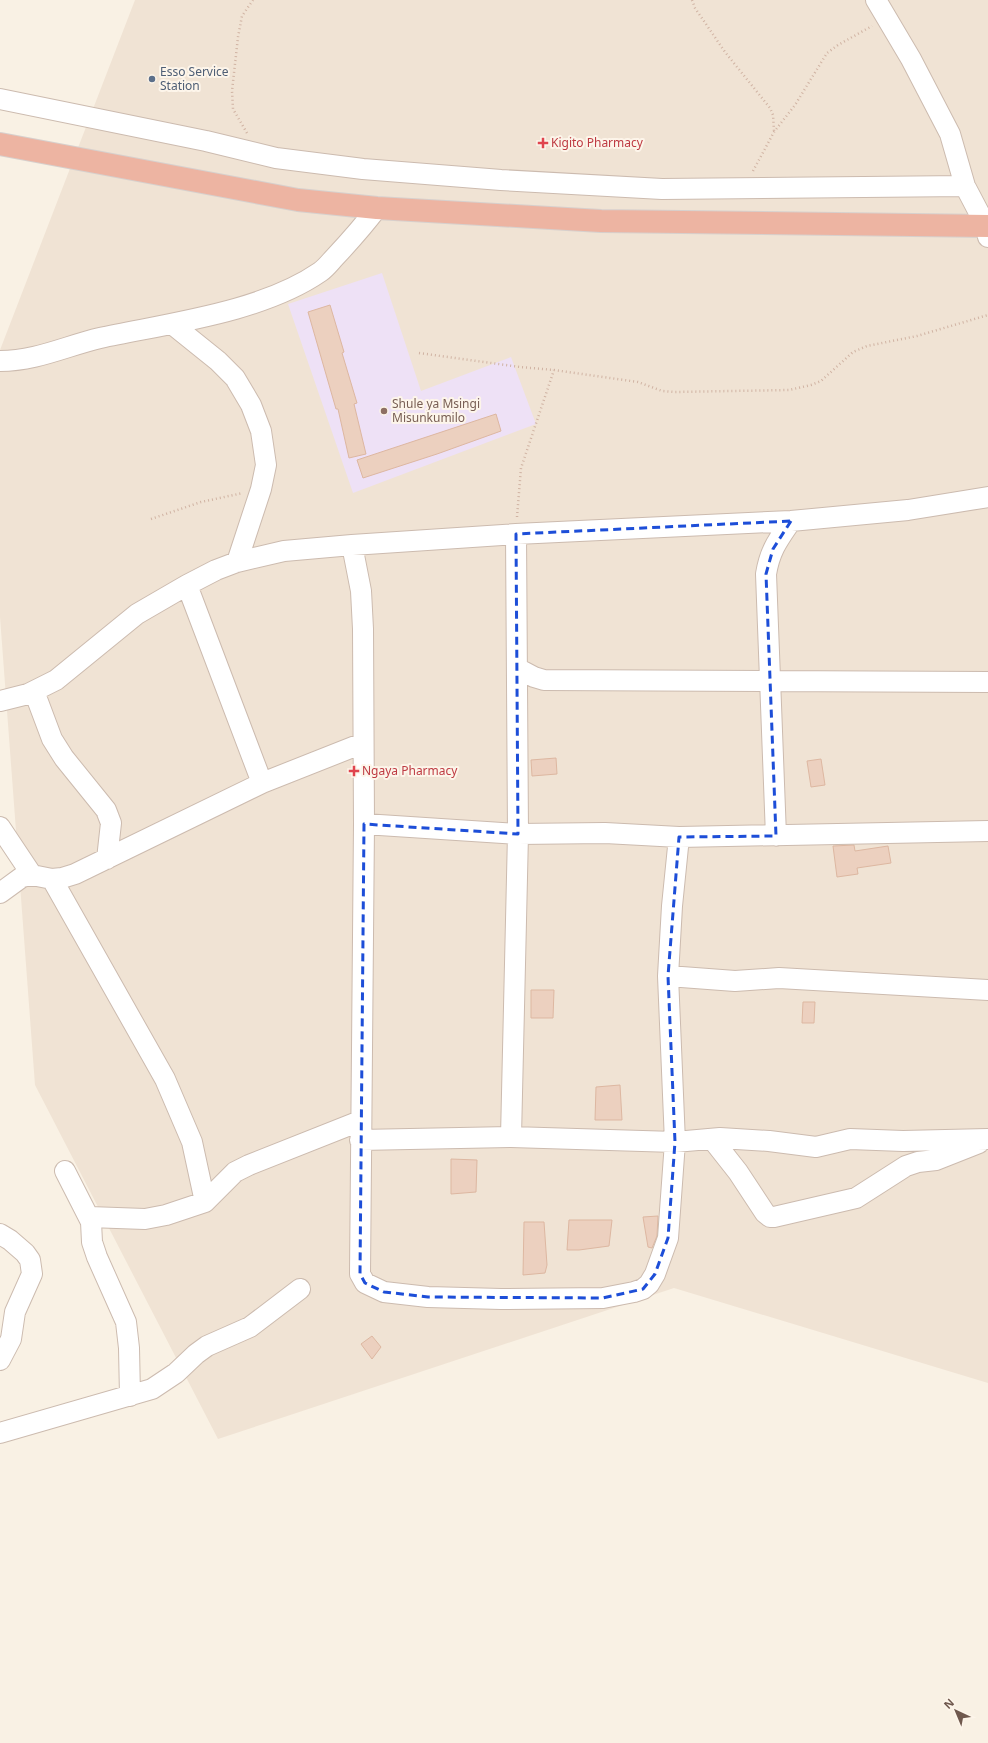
<svg xmlns="http://www.w3.org/2000/svg" width="988" height="1743" font-family="'Noto Sans',sans-serif">
<style>
.residential{fill:#f0e3d4}
.education{fill:#eee1f6}
.building{fill:#ecd0bf;stroke:#ddb7a1}
.lines{fill:none;stroke-linecap:round;stroke-linejoin:round}
.minor-casing{stroke:#ccbbaf;stroke-width:22}
.highway-casing{stroke:#d7d0cd;stroke-width:24}
.path{stroke:#d0b3a3;stroke-width:2.5;stroke-dasharray:1 3;stroke-linecap:butt}
.minor{stroke:#fff;stroke-width:20}
.highway{stroke:#edb4a2;stroke-width:22}
.marked{fill:none;stroke:#1d4ed8;stroke-width:3;stroke-dasharray:8 5;stroke-linejoin:round}
.service-dot{fill:#5c6f8a;stroke:#fdf5ea;stroke-width:1.5}
.health-dot{fill:#e0444e;stroke:#fdf5ea;stroke-width:1.5}
.education-dot{fill:#8d6e63;stroke:#fdf5ea;stroke-width:1.5}
.labels{text-anchor:middle;stroke-width:4;stroke-linejoin:round;paint-order:stroke}
.service-label{font-size:12px;fill:#4e5e75;stroke:#fdf5ea;text-anchor:start}
.health-label{font-size:12px;fill:#be3a42;stroke:#fdf5ea;text-anchor:start}
.education-label{font-size:12px;fill:#785e54;stroke:#fdf5ea;text-anchor:start}
</style>
<rect width="100%" height="100%" fill="#f9f1e4"/>
<path class="residential" d="M135,0H988V1383L674,1288L218,1439L35,1085L0,617V350Z"/>
<path class="education" d="M382,273L421,391L511,357L536,424L353,493L288,304Z"/>
<path class="building" d="M330,305L344,352L342,353L357,403L354,404L366,454L349,458L338,409H336L308,312Z
M496,414L501,431L437,454L363,478L357,460Z
M556,758L557,774L532,776L531,760Z
M821,759L825,785L811,787L807,761Z
M854,845L855,851L888,846L891,863L857,868L858,874L837,877L833,846Z
M531,990H554L553,1018H531Z
M803,1002H815L814,1023H802Z
M620,1085L622,1120H595L596,1087Z
M451,1159L477,1160L476,1192L451,1194Z
M658,1216L657,1236L652,1248L648,1247L643,1217Z
M569,1220H612L609,1246L579,1250H567Z
M524,1222H544L547,1265L545,1273L523,1275Z
M372,1336L381,1347L372,1359L361,1344Z"/>
<g class="lines">
<defs>
<path id="minor" d="M876,0L911,59L950,134L965,186L986,226L988,237
M0,99L206,141L276,158L363,169L501,180L662,189L965,186
M172,324L218,361L235,378L251,405L261,431L266,465L261,489L237,562
M0,361C36,361 66,346 100,338C170,323 262,312 320,272C326,268 331,261 335,257C350,241 364,225 377,208
M352,545L361,591L363,629L364,824L360,1274L365,1283L384,1292L428,1297L501,1299L603,1298L634,1292L643,1289L649,1284L655,1274L668,1238L675,1142L668,976L672,906L679,837
M187,585L262,783
M517,668L534,677L544,680L988,682
M34,691L52,739L64,758L106,810L111,823L107,859
M0,701L28,694L56,680L137,614L187,585L216,570L237,562L284,551L352,545L516,534L791,521L908,510L988,497
M364,824L518,834L605,833L679,837L988,831
M0,827L32,875
M776,836L766,574C770,550 778,540 791,521
M52,879L165,1079L192,1142L205,1202
M0,893L22,877L32,875L52,879L62,878L75,874L262,783L363,743
M668,976L735,981L779,978L988,990
M511,1137L518,834L516,534
M712,1139L738,1172L765,1213L770,1217H774L856,1198L906,1166L918,1162L936,1160L979,1143
M360,1140L511,1137L675,1142L720,1138L769,1141L816,1147L850,1139L903,1141L988,1139
M65,1171L91,1222L92,1242L97,1257L126,1322L129,1348L130,1396
M89,1217L145,1219L166,1215L205,1202L235,1172L249,1165L360,1121
M0,1234L10,1240L25,1253L30,1260L32,1274L15,1312L11,1339L0,1360
M0,1433L152,1389L176,1373L196,1354L207,1346L250,1327L300,1289"/>
<path id="highway" d="M0,144L298,200L377,208L601,221L988,226"/>
</defs>
<use href="#minor" class="minor-casing"/>
<use href="#highway" class="highway-casing"/>
<path class="path" d="M692,0L695,8L725,52L770,108L773,115L774,131
M247,133L233,109L232,91L238,37L242,16L253,0
M753,171L774,132L795,105L827,53L838,45L872,26
M419,353L520,367L554,370L638,382L662,391L674,392L789,390L811,385L821,381L853,352L867,346L917,336L988,315
M517,517L521,468L554,370
M151,519L201,502L243,493"/>
<use href="#minor" class="minor"/>
<use href="#highway" class="highway"/>
</g>
<path class="marked" d="M791,521L773,549L766,574L776,836L679,837L668,976L675,1142L668,1238L655,1274L643,1289L603,1298L428,1297L384,1292L365,1283L360,1274L364,824L518,834L516,534Z"/>
<circle class="service-dot" cx="152" cy="79" r="4"/>
<g class="health-dot">
<path d="M541 137h4v4h4v4h-4v4h-4v-4h-4v-4h4z"/>
<path d="M352 765h4v4h4v4h-4v4h-4v-4h-4v-4h4z"/>
</g>
<circle class="education-dot" cx="384" cy="411" r="4"/>
<g class="labels">
<g class="service-label">
<text x="160" y="76">Esso Service<tspan x="160" dy="14">Station</tspan></text>
</g>
<g class="health-label">
<text x="551" y="147">Kigito Pharmacy</text>
<text x="362" y="775">Ngaya Pharmacy</text>
</g>
<g class="education-label">
<text x="392" y="408">Shule ya Msingi<tspan x="392" dy="14">Misunkumilo</tspan></text>
</g>
</g>
<g transform="translate(956 1711) rotate(316)" stroke="#fdf5ea" stroke-width="3" paint-order="stroke">
<path d="M0-3L7 15L0 10L-7 15Z" fill="#6f584d"/>
<text y="-6" font-size="11" font-weight="bold" text-anchor="middle" fill="#6f584d">N</text>
</g>
</svg>
